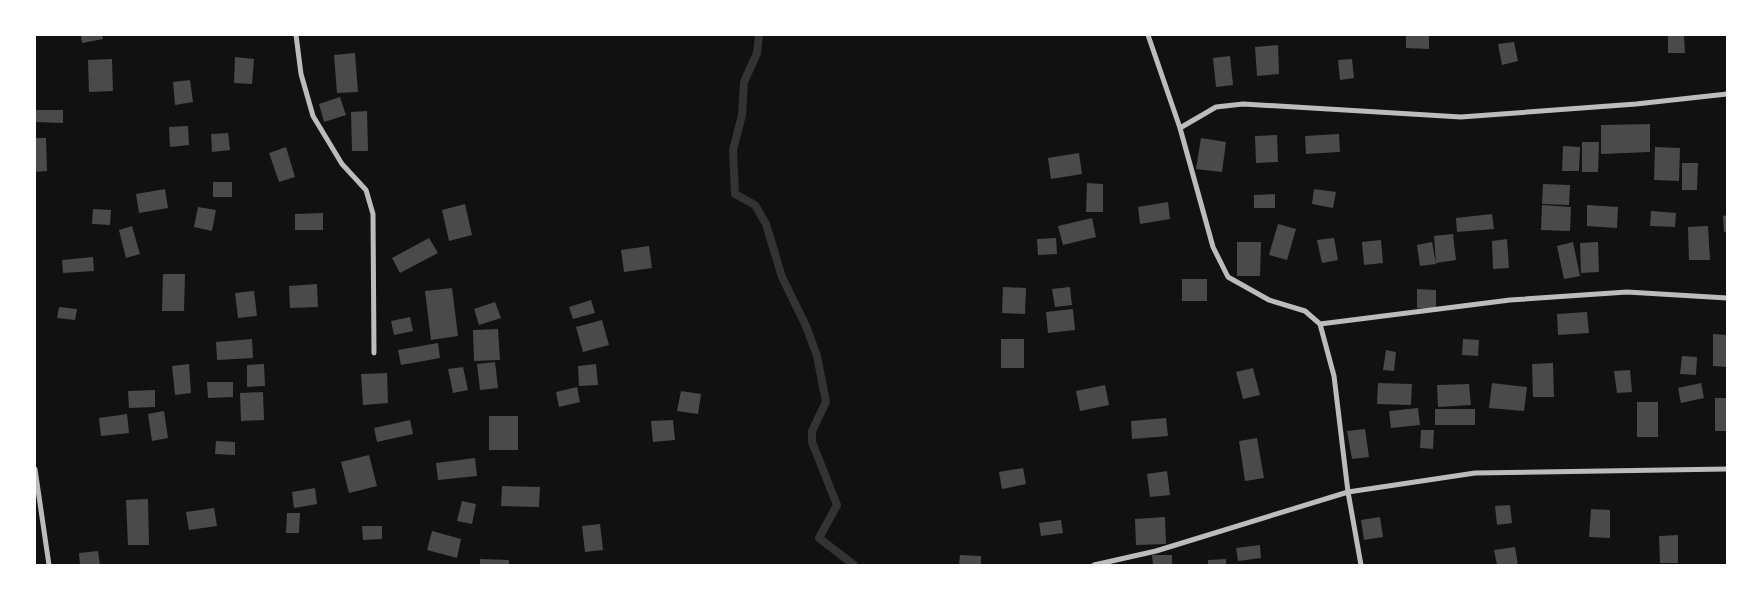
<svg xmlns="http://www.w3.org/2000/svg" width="1762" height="600" font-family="Karla,sans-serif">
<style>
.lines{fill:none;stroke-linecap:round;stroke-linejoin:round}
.stream{stroke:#333;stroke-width:8}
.building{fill:#4a4a4a}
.minor{stroke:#bcbcbc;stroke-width:5}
</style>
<rect width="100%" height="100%" fill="#111"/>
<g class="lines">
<path class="stream" d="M759,35L757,53L744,82L742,115L733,150L735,194L755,205L766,224L782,277L806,326L817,356L826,402L812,431V442L837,505L819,538L854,565"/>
</g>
<path class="building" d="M81,35H102L103,39L82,43Z
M1406,35H1429V49L1406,48Z
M1668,36H1684L1685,53H1668Z
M1514,42L1518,61L1502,65L1498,44Z
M1278,45L1279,74L1257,76L1255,47Z
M355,53L358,92L337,93L334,55Z
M1230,56L1233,85L1216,87L1213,58Z
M235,57L254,59L252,84L234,83Z
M112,59L113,91L89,92L88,60Z
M1352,59L1354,78L1340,80L1338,60Z
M190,80L193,102L175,105L173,82Z
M340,97L346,115L324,122L319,104Z
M36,110H63V123L36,122Z
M367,111L368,151H352L351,112Z
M1650,124V152L1601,154V125Z
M188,126L189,145L170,147L169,127Z
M228,133L230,150L212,152L211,134Z
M1339,134L1340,152L1306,154L1305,136Z
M1277,135L1278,162L1256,163L1255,136Z
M35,138H46L47,171L35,172Z
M1201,138L1226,142L1222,172L1196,169Z
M1582,142H1599L1598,172H1582Z
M1563,146L1580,147L1579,171H1562Z
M286,147L295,177L279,182L269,153Z
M1655,147L1680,148L1679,181L1654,180Z
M1079,153L1082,174L1051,179L1048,158Z
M1682,163H1698L1697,190H1682Z
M213,182H232V197H213Z
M1087,183L1103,184V212H1086Z
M1543,184L1570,185L1569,205L1542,204Z
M165,189L168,208L139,213L136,194Z
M1314,189L1336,192L1333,208L1312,204Z
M1275,194V208H1254V195Z
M1168,202L1170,219L1140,224L1138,207Z
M465,204L472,235L449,241L442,210Z
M1542,205L1571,207L1570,231L1541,230Z
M1587,205L1618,207L1617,228L1587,226Z
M198,207L216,210L212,231L194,227Z
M93,209L111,210L110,225L92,224Z
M1651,211L1676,213L1675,227L1650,226Z
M323,213V230H295V214Z
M1492,214L1494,229L1457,232L1456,218Z
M1727,215V232H1724L1723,216Z
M1092,218L1096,237L1063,245L1058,226Z
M1278,224L1296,229L1287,260L1269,255Z
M132,226L140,254L126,258L119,230Z
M1708,226L1710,260H1689L1688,227Z
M1453,234L1456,260L1436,263L1434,236Z
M429,238L438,253L400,273L392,258Z
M1056,238L1057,254L1038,255L1037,239Z
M1334,238L1338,260L1322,263L1317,240Z
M1507,239L1509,268L1493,269L1492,241Z
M1381,240L1383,263L1364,265L1362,242Z
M1237,242H1261L1260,276H1237Z
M1432,242L1436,264L1420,266L1417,245Z
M1573,242L1580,276L1564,279L1557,246Z
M1598,242L1599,272L1581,273L1580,243Z
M649,246L652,268L624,272L621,250Z
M93,257L94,271L63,273L62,260Z
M163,274H185L184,311H162Z
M1182,279H1207V301H1182Z
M317,284L318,307L290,308L289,286Z
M1003,287L1026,288L1025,314L1002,313Z
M1070,287L1072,305L1055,307L1052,289Z
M452,288L458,336L431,340L425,291Z
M1417,289L1436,290V309L1417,308Z
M254,291L257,316L238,318L235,293Z
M591,300L595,313L573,319L569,307Z
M495,302L501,318L479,325L474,309Z
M59,307L77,309L75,320L57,318Z
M1073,309L1075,330L1048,333L1046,312Z
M1587,312L1589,333L1558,335L1557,314Z
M410,317L413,331L394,335L391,321Z
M602,320L609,345L583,352L576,327Z
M498,329L500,360L474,361L473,330Z
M1713,334L1727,335V367L1713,366Z
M252,339L253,358L217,360L216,342Z
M1001,339H1024V368H1001Z
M1463,339L1479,340L1478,356L1462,355Z
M438,343L440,358L401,365L398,350Z
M1386,350L1396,352L1394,371L1383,370Z
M1682,356L1697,357L1696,375L1680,374Z
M495,362L498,388L480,390L477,364Z
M1553,363L1554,397H1533L1532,364Z
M189,364L191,393L175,395L172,366Z
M264,364L265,386L247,387V365Z
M596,364L598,385L579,386L578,366Z
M463,367L468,390L453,393L448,369Z
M1253,368L1260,395L1243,399L1236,372Z
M1630,370L1632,392L1617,393L1614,371Z
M387,373L388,403L363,405L361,374Z
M207,382H233V397L208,398Z
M1378,383L1412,384L1411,405L1377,404Z
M1492,383L1527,387L1524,411L1489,408Z
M1701,383L1704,398L1681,403L1678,388Z
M1469,384L1471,405L1438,407L1437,385Z
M1105,385L1109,405L1080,411L1076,391Z
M577,387L580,402L559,407L556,392Z
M155,390V407L129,408L128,391Z
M681,391L701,394L698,414L677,411Z
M263,392L264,420L241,421L240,393Z
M1715,398H1727V431H1715Z
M1637,402H1658V437H1637Z
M1418,408L1420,425L1391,428L1389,411Z
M1435,409H1475V425H1435Z
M164,411L168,438L152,441L148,414Z
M127,414L129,433L101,436L99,418Z
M489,416H518V450H489Z
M1166,418L1168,436L1132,439L1131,421Z
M410,420L413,434L377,442L374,428Z
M673,420L675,440L653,442L651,421Z
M1365,429L1369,457L1352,459L1347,431Z
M1421,430H1434L1433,449L1420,448Z
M1257,438L1264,478L1245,481L1239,441Z
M216,441L235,442V455L215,454Z
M369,455L377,486L349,493L341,462Z
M475,458L477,476L438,480L436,463Z
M1023,468L1026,484L1002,489L999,472Z
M1167,471L1170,495L1150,497L1147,474Z
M502,486L540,487L539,507L501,506Z
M315,488L317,504L294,508L292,492Z
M148,499L149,545H128L126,500Z
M462,501L476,504L472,524L457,521Z
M1510,505L1512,523L1497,525L1495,506Z
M214,508L217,526L189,530L186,512Z
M1591,509L1610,510V538L1589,537Z
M287,513H300L299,533H286Z
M1165,517L1166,544L1136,545L1135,519Z
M1380,517L1383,537L1364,540L1361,520Z
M1061,520L1063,533L1041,536L1039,523Z
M600,524L603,550L585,552L582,526Z
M362,526H382V539L363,540Z
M432,531L461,539L457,558L427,550Z
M1678,535V563H1660L1659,536Z
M1260,545L1261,558L1238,561L1236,548Z
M1515,547L1518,565H1497L1494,550Z
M98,551L100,565H80L79,553Z
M960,555L981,556V565H959Z
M1152,555H1172V565H1153Z
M480,559L509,560V565H480Z
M1226,559V565H1208V560Z"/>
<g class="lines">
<path class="minor" d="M296,35L301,74L313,116L342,164L366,190L373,214L374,353
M1148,35L1180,128L1213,247L1228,277L1269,300L1305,311L1320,324L1334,376L1348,492L1361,565
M1180,128L1216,107L1243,104L1461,117L1636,104L1727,94
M1320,324L1510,300L1627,292L1727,298
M35,469L49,565
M1094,565L1156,551L1348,492L1475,473L1727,469"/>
</g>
<rect width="1762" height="600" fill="none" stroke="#ffffff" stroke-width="72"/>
</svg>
